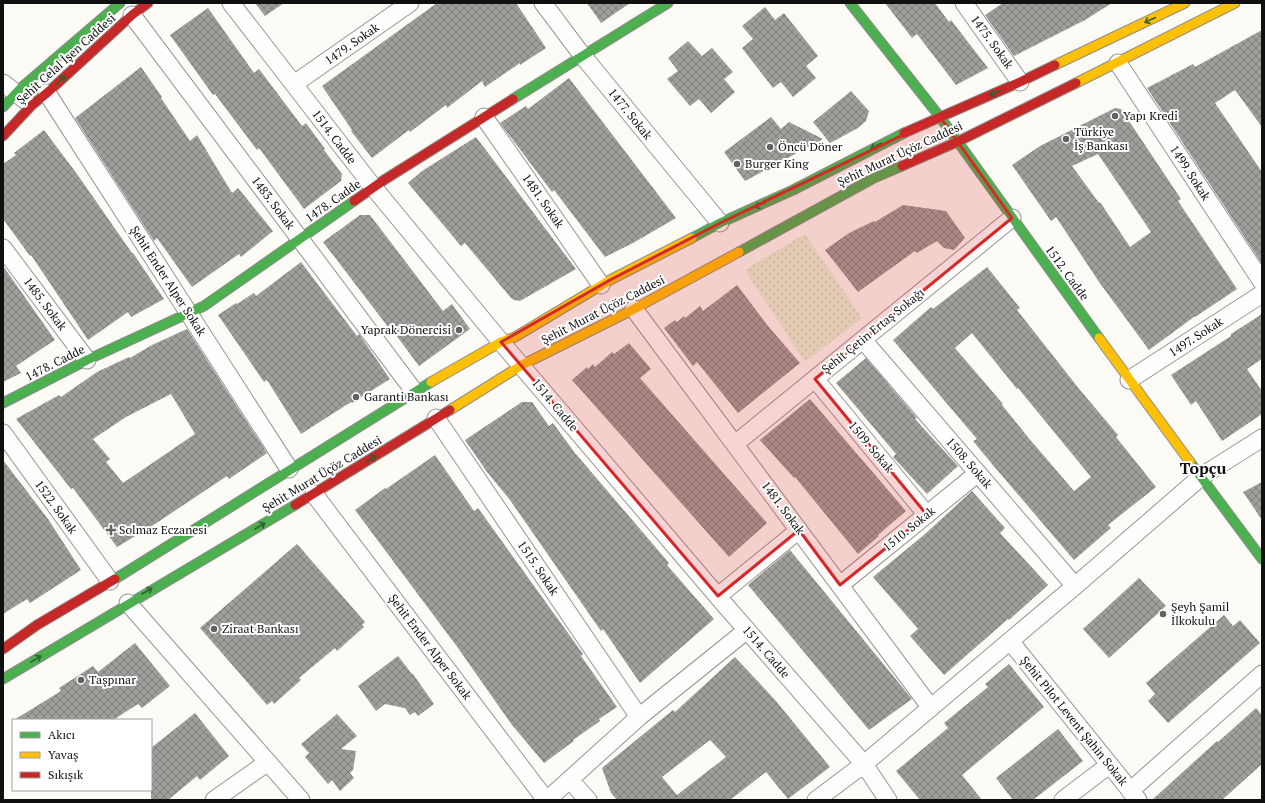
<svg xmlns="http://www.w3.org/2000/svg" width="1265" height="803" font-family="'PT Serif',serif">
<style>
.green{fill:url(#green-dots)}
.building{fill:url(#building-cross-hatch);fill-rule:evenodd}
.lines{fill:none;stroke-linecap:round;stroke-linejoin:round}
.street-casing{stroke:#969694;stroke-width:19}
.fast-casing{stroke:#8d8c8a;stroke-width:11}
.slow-casing{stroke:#8d8c8a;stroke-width:11}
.jam-casing{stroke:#8d8c8a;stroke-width:11}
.street{stroke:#fffefe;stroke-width:17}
.fast{stroke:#4caf50;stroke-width:9}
.slow{stroke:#ffc107;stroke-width:9}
.jam{stroke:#c62828;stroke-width:9}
.oneway{stroke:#2e6030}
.marked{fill:#d62828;fill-opacity:0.2;stroke:#d62828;stroke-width:3;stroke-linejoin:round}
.poi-dot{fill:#636260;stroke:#fff;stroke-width:1.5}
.labels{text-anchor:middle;stroke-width:4;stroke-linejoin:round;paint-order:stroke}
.street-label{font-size:12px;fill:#101010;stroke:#fff}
.poi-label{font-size:12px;fill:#101010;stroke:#fff;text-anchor:start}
.district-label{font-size:16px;font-weight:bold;fill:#101010;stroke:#fff}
</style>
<defs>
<pattern id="green-dots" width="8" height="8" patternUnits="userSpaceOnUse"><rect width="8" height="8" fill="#e7f3d5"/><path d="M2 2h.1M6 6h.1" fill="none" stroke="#c5cfb6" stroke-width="1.8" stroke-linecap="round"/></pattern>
<pattern id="building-cross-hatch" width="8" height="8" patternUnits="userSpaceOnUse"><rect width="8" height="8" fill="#a09e9b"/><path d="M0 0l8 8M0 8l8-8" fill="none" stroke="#817f7d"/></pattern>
</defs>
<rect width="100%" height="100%" fill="#fcfbf6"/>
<path class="green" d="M805,234L862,318L805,362L745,270Z"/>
<path class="building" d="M255,3H284L265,16Z
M437,3H516L546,48L520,65V63L485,87L482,81L447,108L446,105L410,132L409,130L372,158L351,131L352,130L322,86Z
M587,3H630L601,23Z
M885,3H935L949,22L951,20L988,68L956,85L917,34L912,38Z
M1003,3H1112L1085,20L1014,56L985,15Z
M765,7L775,20L784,13L818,56L806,66L816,78L793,97L781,82L773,88L742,48L753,39L742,26Z
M208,8L254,73L259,69L302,126L306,123L325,149L324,150L342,174L341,181L304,209L259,148L257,150L215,94L213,95L170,35Z
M1262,30V127L1235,90L1215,103L1262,172V264L1147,88L1193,64L1195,67Z
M688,41L702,56L712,48L733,72L724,79L735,92L711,113L699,99L690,106L667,79L678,71L668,58Z
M141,67L162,97L161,98L190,141L197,135L232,193L238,188L273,231L241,257L239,254L192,287L157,238L154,241L75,118Z
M569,78L676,218L633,243L605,257L554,190L552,192L500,123L526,106L528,109Z
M851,91L869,111L866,121L858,128L830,143L813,122Z
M1115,108L1121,109L1181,199L1178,201L1237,289L1195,317H1194L1149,350L1099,282L1056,217L1051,221L1012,165L1040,146ZM1098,154L1151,232L1130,247L1100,202L1099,203L1072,166Z
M771,117L781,129L789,122L823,139L745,181L724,152Z
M44,130L77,174L132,253H133L164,299L131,317L128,312L88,340L31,255L30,256L3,219V164L16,155L14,153Z
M476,137L576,269L520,301L514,300L511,298L465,243L461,246L408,183L422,171Z
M903,205L946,211L965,238L954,250L944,248L937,241L917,253L915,251L858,292L825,250L849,233L874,221L875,222Z
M360,215H370L443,311L452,304L470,329L419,366L393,331L392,332L323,242Z
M301,262L357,336L359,334L390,379L352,403L351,402L301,434L267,380L264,382L218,315L236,303L237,304L254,293L256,296Z
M3,266L55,340L16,366L21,373L3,382Z
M987,267L1020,308L1017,310L1080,390L1118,435L1116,437L1156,487L1108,525L1111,528L1074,560L992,464L973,441L977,439L893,340L931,307L933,309ZM972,333L1017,389L1018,388L1091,477L1074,491L1027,436L1002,405L1003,404L955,348Z
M737,285L768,326L800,363L738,413L697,362L693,366L664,328L675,320L677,322L684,316L685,318L700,306L703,311Z
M1262,314V359L1247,369L1262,391V414L1222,441L1196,401L1191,405L1171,375L1231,336V334Z
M187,329L267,453L229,479L227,476L152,526L117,547L73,488L71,489L16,419L59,395L61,397L97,372L129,357L130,358L152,345ZM171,394L195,434L123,483L106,462L110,459L93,439L126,417Z
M629,343L651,369L640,378L767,523L729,557L572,380L587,367L588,369L593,364L595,367L612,352L614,354Z
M866,358L917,418L915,419L958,466L927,494L893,457L896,454L836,383Z
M810,399L906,511L878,535L879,536L858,554L795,477L794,478L760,440Z
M522,402H532L549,426L553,423L575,453L669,563L667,565L714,619L640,683L603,629L601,631L510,500L487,472L465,440Z
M435,455L474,511L478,508L583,654L581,656L617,707L599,719L600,721L573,740L574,741L544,763L512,725L458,648L355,510L385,488L386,489Z
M3,460L48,519L81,570L30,603L27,599L3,614Z
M1262,482V520L1243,492Z
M972,491L1005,528L1000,533L1048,585L1009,620L1008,619L944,675L910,636L918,629L873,577L925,534Z
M297,544L365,622L362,625L364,627L337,651L335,648L299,678L301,680L274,704L272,701L267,705L200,628Z
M790,550L912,699L869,730L748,585Z
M1139,578L1166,606L1109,658L1083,629Z
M1224,615L1233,626L1240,620L1260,643L1168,723L1148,701L1155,694L1146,683Z
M135,643L170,686L142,708L138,704L113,720H14L61,691L59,688L93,666L98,672Z
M398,656L412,674H413L434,704L418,716L415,712L410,715L405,708L385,704L376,711L358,686Z
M735,657L776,701L830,767L788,799L766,772L730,800H617L611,793L602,768L673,710L675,712ZM710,740L726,757L677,795L662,777Z
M1009,664L1044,707L962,775L982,800H920L896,771L948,728L944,723L988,687L985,684Z
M1256,708L1262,715V764L1222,800H1152L1217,741L1218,742Z
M195,713L229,756L200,780L197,776L168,800H151V748Z
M337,714L357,736L341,749L356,751L353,770L350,773L354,778L340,791L332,780L328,784L305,757L309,753L301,744Z
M1058,729L1083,761L1033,800H1013L996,778Z"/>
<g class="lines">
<defs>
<path id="street" d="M231,3L374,188L501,342L725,605L864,764L888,800
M543,3L582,55L720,223
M964,3L1020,82
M132,15L414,391
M1118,63L1262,282
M3,83L25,100
M294,84L410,3
M47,93L289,469
M484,117L601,285
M3,248L87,360
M634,309L931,708
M863,340L1075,586
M815,379L927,515
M1129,380L1262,294
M436,418L639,717
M3,433L110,581
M735,444L1012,218
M314,494L546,800
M840,585L978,473
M718,596L799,530
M128,603L301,800
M1010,641L1138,800
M570,780L588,800
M1130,791L1262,674
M214,800L268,762
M547,800L639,717L747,630
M816,800L864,764L1075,586L1202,476L1262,438
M1063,800L1109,765"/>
<path id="fast" d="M850,3L940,117L1099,338
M513,99L668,3
M3,107L21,88L120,3
M692,238L720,223L793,190L904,133
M739,252L874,178L902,166
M3,403L87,360L204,306L354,201
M1190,462L1262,559
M115,579L431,382
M3,679L295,505"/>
<path id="slow" d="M1055,65L1185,3
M1076,83L1235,3
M1099,338L1190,462
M431,382L501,342L515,337L610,280L692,238
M450,410L522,365L634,309L739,252"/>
<path id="jam" d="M904,133L1020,82L1055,65
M3,136L32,105L47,93L132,15L148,3
M902,166L957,142L1076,83
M354,201L384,180L513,99
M295,505L450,410
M3,649L37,625L115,579"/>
</defs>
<use href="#street" class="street-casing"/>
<use href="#fast" class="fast-casing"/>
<use href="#slow" class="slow-casing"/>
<use href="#jam" class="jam-casing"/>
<use href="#street" class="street"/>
<use href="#fast" class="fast"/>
<use href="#slow" class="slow"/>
<use href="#jam" class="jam"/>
</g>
<defs><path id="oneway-shaft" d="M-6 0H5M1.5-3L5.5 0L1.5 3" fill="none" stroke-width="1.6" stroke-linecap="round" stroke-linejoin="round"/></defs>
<g class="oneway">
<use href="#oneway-shaft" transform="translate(1150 20) rotate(155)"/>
<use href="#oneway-shaft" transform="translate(61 80) rotate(-42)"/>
<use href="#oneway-shaft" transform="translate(995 93) rotate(156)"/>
<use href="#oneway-shaft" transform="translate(876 146) rotate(152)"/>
<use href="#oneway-shaft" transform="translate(760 205) rotate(156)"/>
<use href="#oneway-shaft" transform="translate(371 459) rotate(-32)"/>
<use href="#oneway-shaft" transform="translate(260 526) rotate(-30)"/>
<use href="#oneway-shaft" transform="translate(147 591) rotate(-30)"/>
<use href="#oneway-shaft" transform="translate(36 659) rotate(-31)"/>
</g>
<path class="marked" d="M940,117L1012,218L815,379L927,515L840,585L799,530L718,596L501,342L610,280L720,223Z"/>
<g class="poi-dot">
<circle cx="1115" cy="116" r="4"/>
<circle cx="1066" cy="139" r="4"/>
<circle cx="770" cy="147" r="4"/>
<circle cx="737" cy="164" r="4"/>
<circle cx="459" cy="330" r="4"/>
<circle cx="356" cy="397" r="4"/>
<path d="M109 524h4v4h4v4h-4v4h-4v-4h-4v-4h4z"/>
<circle cx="1163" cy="614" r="4"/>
<circle cx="214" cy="629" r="4"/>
<circle cx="81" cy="680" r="4"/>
</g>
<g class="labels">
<g class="street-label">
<text transform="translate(992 42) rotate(54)" y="4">1475. Sokak</text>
<text transform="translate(352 44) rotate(-35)" y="4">1479. Sokak</text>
<text transform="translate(66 59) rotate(-42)" y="4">Şehit Celal İşen Caddesi</text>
<text transform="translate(630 114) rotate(51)" y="4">1477. Sokak</text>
<text transform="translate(334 137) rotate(53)" y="4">1514. Cadde</text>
<text transform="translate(900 154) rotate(-25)" y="4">Şehit Murat Üçöz Caddesi</text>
<text transform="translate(1190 173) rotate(57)" y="4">1499. Sokak</text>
<text transform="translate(333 201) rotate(-35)" y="4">1478. Cadde</text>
<text transform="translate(543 201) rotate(55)" y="4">1481. Sokak</text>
<text transform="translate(273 203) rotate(53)" y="4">1483. Sokak</text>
<text transform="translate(1067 273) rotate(54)" y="4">1512. Cadde</text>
<text transform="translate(168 281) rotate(57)" y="4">Şehit Ender Alper Sokak</text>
<text transform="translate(45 304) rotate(53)" y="4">1485. Sokak</text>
<text transform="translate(603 310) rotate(-27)" y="4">Şehit Murat Üçöz Caddesi</text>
<text transform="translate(873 331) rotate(-39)" y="4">Şehit Çetin Ertaş Sokağı</text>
<text transform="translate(1196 337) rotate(-33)" y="4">1497. Sokak</text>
<text transform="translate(55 363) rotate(-27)" y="4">1478. Cadde</text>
<text transform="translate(555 405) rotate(50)" y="4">1514. Cadde</text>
<text transform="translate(871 447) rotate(50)" y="4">1509. Sokak</text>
<text transform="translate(969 463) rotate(49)" y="4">1508. Sokak</text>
<text transform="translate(322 474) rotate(-31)" y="4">Şehit Murat Üçöz Caddesi</text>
<text transform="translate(56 507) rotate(54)" y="4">1522. Sokak</text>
<text transform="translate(783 508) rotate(53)" y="4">1481. Sokak</text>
<text transform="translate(909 529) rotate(-39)" y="4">1510. Sokak</text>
<text transform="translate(538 568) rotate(56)" y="4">1515. Sokak</text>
<text transform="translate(430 647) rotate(53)" y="4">Şehit Ender Alper Sokak</text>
<text transform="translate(766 652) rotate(49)" y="4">1514. Cadde</text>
<text transform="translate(1074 721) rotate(51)" y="4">Şehit Pilot Levent Şahin Sokak</text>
</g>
<g class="poi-label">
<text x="1123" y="120">Yapı Kredi</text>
<text x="1074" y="136">Türkiye<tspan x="1074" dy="14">İş Bankası</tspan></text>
<text x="778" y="151">Öncü Döner</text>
<text x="745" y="168">Burger King</text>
<text x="451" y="334" text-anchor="end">Yaprak Dönercisi</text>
<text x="364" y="401">Garanti Bankası</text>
<text x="119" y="534">Solmaz Eczanesi</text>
<text x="1171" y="611">Şeyh Şamil<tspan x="1171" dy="14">İlkokulu</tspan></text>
<text x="222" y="633">Ziraat Bankası</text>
<text x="89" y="684">Taşpınar</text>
</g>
<g class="district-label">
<text x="1203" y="474">Topçu</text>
</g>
</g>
<rect width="1265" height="803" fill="none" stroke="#101010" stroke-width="8"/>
<rect x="12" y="719" width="140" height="72" fill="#ffffff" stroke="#9f9f9f"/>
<rect x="20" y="732" width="20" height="6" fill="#4caf50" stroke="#9f9f9f"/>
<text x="48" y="739" font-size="12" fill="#101010">Akıcı</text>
<rect x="20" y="752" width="20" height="6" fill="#ffc107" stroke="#9f9f9f"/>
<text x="48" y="759" font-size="12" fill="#101010">Yavaş</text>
<rect x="20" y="772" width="20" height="6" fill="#c62828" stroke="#9f9f9f"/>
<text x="48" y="779" font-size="12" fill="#101010">Sıkışık</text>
</svg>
